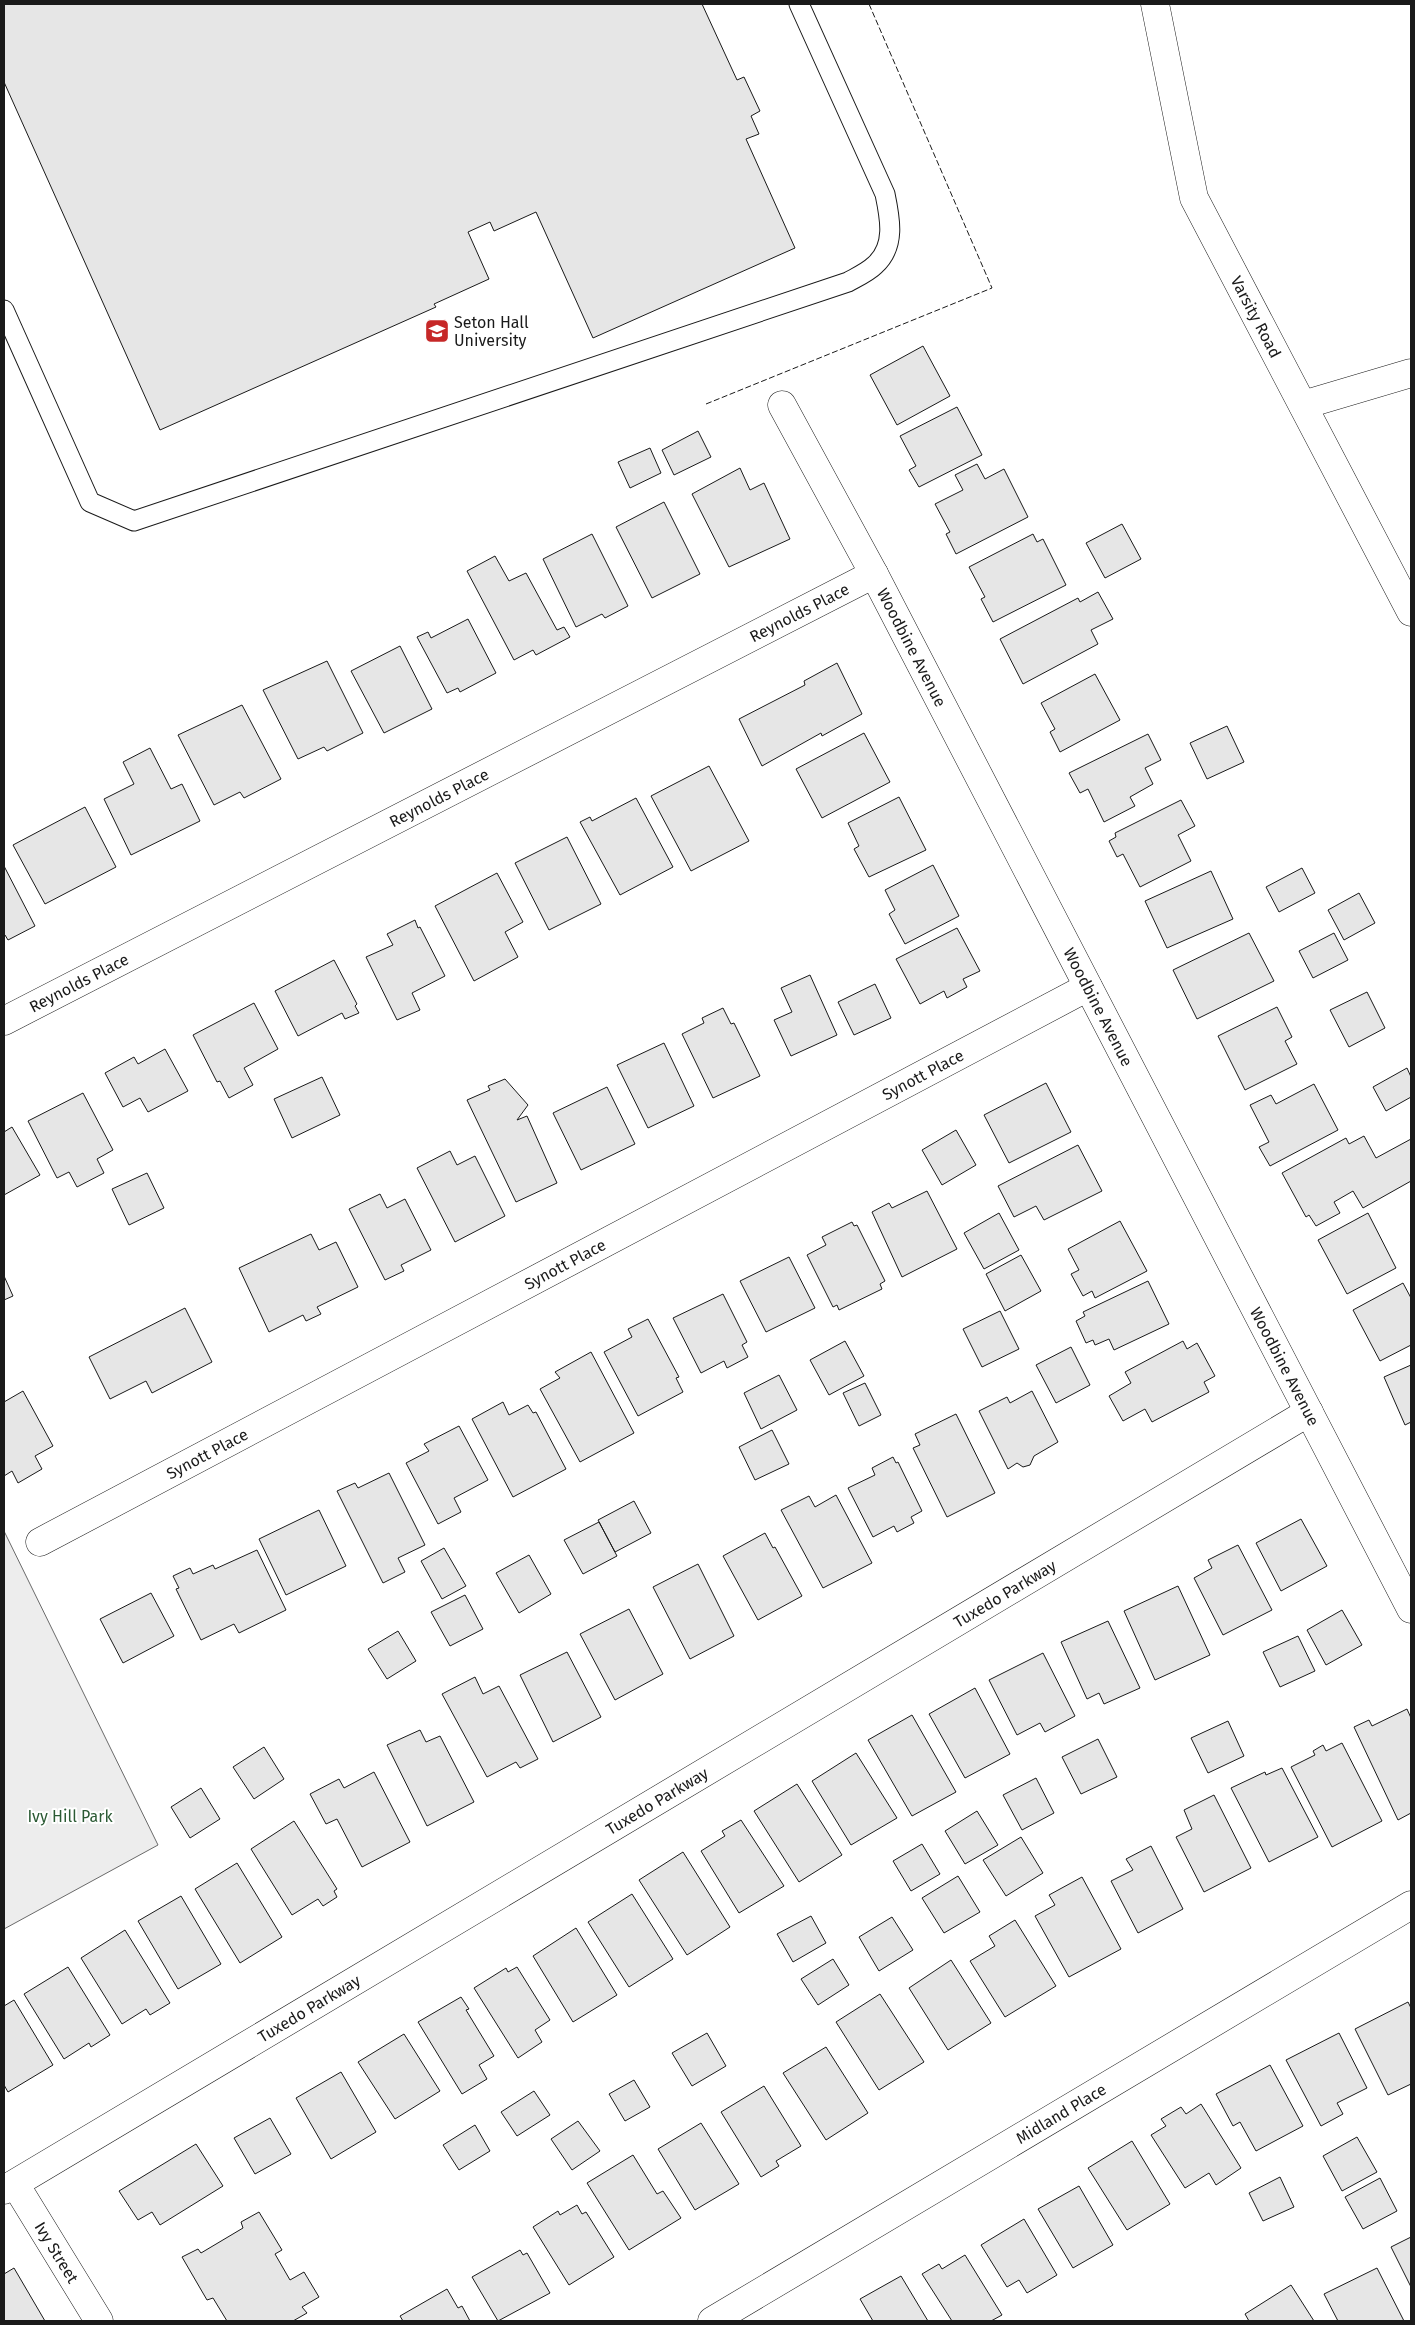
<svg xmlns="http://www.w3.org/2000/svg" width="1415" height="2325" font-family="'Fira Sans',sans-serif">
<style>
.built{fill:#ededed;stroke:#6a6a6a}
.building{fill:#e6e6e6;stroke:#1a1a1a}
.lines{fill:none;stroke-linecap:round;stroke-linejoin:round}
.service-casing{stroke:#1a1a1a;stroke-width:21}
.minor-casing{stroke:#1a1a1a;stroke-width:29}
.service{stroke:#fff;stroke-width:19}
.minor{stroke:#fff;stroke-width:28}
.fence{stroke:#1a1a1a;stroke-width:1;stroke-dasharray:6 2.5;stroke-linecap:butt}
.labels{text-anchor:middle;stroke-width:4;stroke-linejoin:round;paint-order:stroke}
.street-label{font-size:16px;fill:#1a1a1a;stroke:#fff}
.poi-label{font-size:16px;fill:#1a1a1a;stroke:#fff;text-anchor:start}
.park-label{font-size:16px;fill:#2b5a34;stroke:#fff}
</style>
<rect width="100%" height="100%" fill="#fff"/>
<path class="built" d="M4,1531L158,1845L4,1929Z"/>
<path class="building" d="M4,4H702L737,80L744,77L760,111L751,116L759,134L746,139L795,248L593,338L536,212L494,231L490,222L468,232L489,279L434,304L436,307L160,430L4,82Z
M923,346L950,396L897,425L870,375Z
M957,407L982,455L919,487L909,470L916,466L900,436Z
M698,431L711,457L674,475L662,450Z
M650,448L661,473L630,488L618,462Z
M977,464L985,479L1004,469L1028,517L956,554L946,534L950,532L935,504L963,490L955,475Z
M740,468L750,490L764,483L790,539L729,567L692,494Z
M664,502L700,574L652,598L616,527Z
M1122,524L1141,559L1105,578L1086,543Z
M592,534L628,606L605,618L602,614L576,627L543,559Z
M1033,534L1037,542L1043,539L1066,585L993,622L981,599L985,597L969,567Z
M495,556L509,581L526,573L557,630L564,627L570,637L536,655L533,650L514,660L467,571Z
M1098,592L1113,619L1091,630L1098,644L1023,684L1000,639L1078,598L1080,602Z
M468,619L496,673L460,692L458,688L447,693L417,637L428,632L431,638Z
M400,646L432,709L384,733L351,671Z
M327,661L363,733L327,751L324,747L298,759L263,690Z
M837,663L862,714L822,736L821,733L762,766L739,719L805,685L804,681Z
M1095,674L1120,720L1060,752L1050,732L1055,729L1041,703Z
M242,705L281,779L244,798L240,792L214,805L178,735Z
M1227,726L1244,762L1207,779L1190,743Z
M864,733L890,782L822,818L796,769Z
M1148,734L1161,760L1145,768L1153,784L1130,797L1135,806L1104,822L1088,789L1080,793L1069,773Z
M150,748L171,789L182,784L200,821L131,855L104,799L134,784L123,762Z
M709,766L749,841L691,871L651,796Z
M899,797L926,850L869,877L854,849L859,846L848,823Z
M636,798L673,867L620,895L580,822L590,817L592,821Z
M1181,800L1195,826L1178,835L1191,861L1140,887L1123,854L1117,857L1109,841L1116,837L1115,833Z
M85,807L116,867L45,904L13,845Z
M567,837L601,904L549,930L515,863Z
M933,865L959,916L905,944L889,914L895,910L885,890Z
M4,866L35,926L8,940L5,935L4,936Z
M1302,868L1315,893L1279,912L1266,887Z
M1211,871L1233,919L1167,948L1145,901Z
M497,873L523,922L505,932L518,957L474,981L435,906Z
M1359,893L1375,923L1344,940L1328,910Z
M415,920L418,928L420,927L445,976L412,993L420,1010L397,1020L366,957L393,945L387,934Z
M957,928L980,971L963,979L967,987L947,998L944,991L920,1004L896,959Z
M1249,933L1274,981L1197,1019L1173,970Z
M1334,933L1348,960L1313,978L1299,951Z
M334,960L357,1004L355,1006L359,1013L345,1019L342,1013L298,1036L275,991Z
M810,975L837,1035L791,1056L774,1020L792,1012L781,988Z
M875,984L891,1018L854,1035L838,1002Z
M1367,992L1385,1028L1349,1047L1330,1010Z
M254,1003L278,1049L244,1068L253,1085L229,1098L220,1081L217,1082L193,1035Z
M1277,1007L1292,1037L1285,1041L1297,1064L1245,1090L1218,1036Z
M723,1008L731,1024L734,1023L760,1076L713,1098L682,1034L704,1023L702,1018Z
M664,1043L694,1106L648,1128L617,1065Z
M165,1049L188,1091L148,1112L140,1098L123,1107L105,1073L134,1057L138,1064Z
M1407,1068L1411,1077V1097L1386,1111L1373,1087Z
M322,1077L340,1115L292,1138L274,1099Z
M505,1079L528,1105L517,1120L527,1116L557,1183L516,1202L467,1100L490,1090L488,1086Z
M1046,1083L1071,1132L1009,1163L984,1115Z
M1314,1084L1338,1130L1270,1166L1259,1147L1269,1142L1250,1105L1271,1095L1276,1104Z
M607,1087L635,1144L581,1170L553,1113Z
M83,1093L113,1150L97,1159L104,1173L77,1187L69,1172L57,1178L28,1121Z
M12,1127L40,1175L4,1195V1132Z
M956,1130L976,1165L942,1185L922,1150Z
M1364,1136L1376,1158L1411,1139V1181L1363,1208L1353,1191L1334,1202L1340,1213L1316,1226L1309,1215L1306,1217L1282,1173L1346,1138L1349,1144Z
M1078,1145L1102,1191L1044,1220L1036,1206L1014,1217L998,1186Z
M450,1151L457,1165L475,1156L505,1216L455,1242L417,1168Z
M147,1173L164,1208L129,1225L112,1189Z
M927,1191L957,1249L902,1277L872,1212L889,1203L892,1208Z
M380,1194L387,1208L405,1199L431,1250L401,1265L404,1271L385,1280L349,1209Z
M999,1213L1019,1250L984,1269L964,1233Z
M1368,1213L1396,1268L1347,1294L1318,1240Z
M1120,1221L1147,1271L1095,1298L1092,1291L1083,1296L1071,1274L1079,1270L1068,1249Z
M852,1222L854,1226L857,1225L885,1281L880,1284L882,1289L839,1310L837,1305L833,1307L807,1255L826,1245L822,1237Z
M311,1234L319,1250L336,1242L358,1287L317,1307L321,1314L306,1321L303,1315L269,1332L239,1268Z
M1021,1255L1041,1291L1005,1311L986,1274Z
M789,1257L815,1308L766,1332L740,1281Z
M4,1276L13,1296L4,1300Z
M1148,1281L1169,1324L1114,1350L1109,1339L1095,1345L1093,1340L1086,1343L1076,1321L1085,1316L1083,1312Z
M1403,1283L1411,1298V1345L1380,1361L1353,1310Z
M723,1294L747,1342L742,1345L748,1357L727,1368L724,1361L701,1373L673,1318Z
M185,1308L212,1362L152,1393L146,1381L110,1399L89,1357Z
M1000,1311L1019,1349L982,1367L963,1329Z
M648,1319L679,1377L676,1378L683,1392L638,1416L604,1352L632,1337L628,1329Z
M845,1341L864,1376L829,1395L810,1360Z
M1183,1341L1187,1349L1197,1343L1215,1376L1204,1382L1209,1392L1152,1422L1145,1409L1123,1421L1109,1396L1131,1383L1125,1372Z
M1071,1347L1090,1385L1056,1403L1036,1365Z
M591,1352L634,1433L580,1462L540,1389L560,1378L555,1372Z
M1411,1365V1422L1405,1425L1384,1377Z
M779,1375L797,1410L761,1429L744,1393Z
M865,1383L881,1415L859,1426L843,1393Z
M23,1391L53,1446L35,1456L42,1469L18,1483L12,1471L4,1476V1402Z
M1032,1391L1058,1442L1034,1456L1030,1465L1023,1467L1017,1463L1008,1469L979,1411L1007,1397L1010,1403Z
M503,1402L509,1415L528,1405L533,1413L536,1412L566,1469L513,1497L472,1419Z
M956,1414L995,1493L947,1517L913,1448L920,1445L915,1434Z
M459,1426L488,1480L454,1498L461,1512L438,1524L406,1463L429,1451L424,1444Z
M772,1430L789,1464L755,1480L739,1447Z
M893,1457L896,1463L898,1462L922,1511L911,1517L914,1523L897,1532L894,1526L873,1537L848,1488L875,1475L872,1468Z
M389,1473L425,1545L398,1558L405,1572L383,1583L337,1491L355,1483L358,1488Z
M836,1495L872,1563L823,1588L781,1510L809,1496L815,1507Z
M634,1501L651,1533L615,1552L598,1520Z
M319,1510L346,1566L286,1595L259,1539Z
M1301,1519L1327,1566L1281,1591L1256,1543Z
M599,1522L617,1556L583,1574L564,1540Z
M765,1533L773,1548L775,1547L802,1596L758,1620L723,1556Z
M1238,1545L1272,1610L1223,1635L1194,1578L1212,1568L1208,1560Z
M444,1548L466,1586L442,1599L421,1561Z
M257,1550L286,1610L239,1633L234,1624L201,1640L176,1589L179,1588L173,1576L190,1568L193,1574L213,1565L215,1569Z
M529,1555L551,1594L519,1613L496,1573Z
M698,1564L734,1636L690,1659L653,1587Z
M1178,1586L1210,1655L1155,1680L1124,1611Z
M151,1593L174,1636L123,1663L100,1619Z
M465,1595L483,1629L450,1646L431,1612Z
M629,1609L663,1674L615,1700L580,1634Z
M1342,1610L1362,1645L1326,1665L1307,1630Z
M1108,1621L1140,1688L1104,1704L1099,1693L1087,1699L1061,1642Z
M398,1631L416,1661L387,1679L368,1649Z
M1298,1636L1315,1671L1280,1687L1263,1652Z
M567,1652L601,1717L553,1742L520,1675Z
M1043,1653L1075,1716L1045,1732L1040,1723L1017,1735L989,1680Z
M475,1677L483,1694L499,1686L538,1759L520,1768L516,1762L487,1777L442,1694Z
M975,1688L1010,1754L965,1778L929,1714Z
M1407,1709L1411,1718V1813L1398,1820L1354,1727L1369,1720L1372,1726Z
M912,1715L956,1792L912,1816L868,1740Z
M1228,1721L1244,1756L1208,1773L1191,1738Z
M420,1730L426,1742L440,1736L474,1802L427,1826L387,1745Z
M1098,1739L1117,1777L1081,1794L1062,1757Z
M1342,1743L1382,1821L1332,1847L1291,1767L1315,1755L1313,1751L1323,1745L1326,1751Z
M264,1747L284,1779L254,1799L233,1767Z
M856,1753L897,1818L851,1845L812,1781Z
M1282,1768L1318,1837L1269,1862L1231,1788L1265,1772L1266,1775Z
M374,1772L410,1842L362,1867L337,1819L326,1824L310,1794L339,1779L344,1788Z
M1036,1778L1054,1813L1022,1830L1003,1795Z
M797,1784L842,1855L799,1882L754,1811Z
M201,1788L220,1819L190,1838L171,1807Z
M1214,1795L1251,1868L1204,1892L1176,1837L1192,1829L1184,1810Z
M977,1811L998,1845L965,1864L945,1831Z
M741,1820L784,1886L739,1913L701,1851L725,1836L722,1831Z
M294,1821L337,1889L334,1891L337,1897L323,1906L318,1899L292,1915L251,1849Z
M1021,1837L1043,1873L1006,1896L983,1860Z
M922,1844L940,1874L911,1891L893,1861Z
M1151,1846L1183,1909L1138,1933L1111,1881L1133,1870L1126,1859Z
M683,1852L730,1927L687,1955L639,1880Z
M237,1863L282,1937L240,1963L195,1889Z
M958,1876L980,1912L944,1933L922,1898Z
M1082,1877L1121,1949L1069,1977L1035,1916L1055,1905L1049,1895Z
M632,1894L673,1959L629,1987L588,1922Z
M181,1896L221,1964L178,1989L138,1921Z
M811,1916L826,1943L793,1962L777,1934Z
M892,1917L913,1950L879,1971L859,1937Z
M1015,1920L1056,1986L1005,2017L970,1961L995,1946L989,1936Z
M576,1928L617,1995L573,2022L533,1956Z
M125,1930L170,2003L150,2015L146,2009L122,2024L81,1958Z
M833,1959L849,1985L818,2005L801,1979Z
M951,1960L991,2023L948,2050L909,1988Z
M68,1967L110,2035L91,2047L89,2043L64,2059L24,1994Z
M517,1967L550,2020L535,2030L542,2042L518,2058L474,1988L506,1968L508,1972Z
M880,1994L924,2062L879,2090L836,2022Z
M461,1997L469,2009L466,2010L494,2056L479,2065L487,2079L462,2094L418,2022Z
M14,2000L53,2065L8,2092L4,2085V2006Z
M1408,2002L1411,2008V2084L1388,2095L1355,2029Z
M707,2033L726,2066L692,2086L672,2053Z
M1339,2033L1367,2088L1337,2103L1343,2114L1321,2126L1286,2060Z
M404,2034L440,2091L395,2119L358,2062Z
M826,2047L868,2113L826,2140L783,2073Z
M1270,2065L1303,2126L1256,2151L1240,2122L1233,2126L1216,2094Z
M341,2072L376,2132L331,2159L296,2098Z
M634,2080L650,2107L625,2121L609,2094Z
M764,2086L801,2146L776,2161L779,2166L761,2177L721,2112Z
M534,2091L550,2115L517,2136L501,2112Z
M1201,2104L1241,2168L1216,2185L1209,2173L1185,2188L1151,2135L1166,2126L1161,2119L1181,2107L1186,2114Z
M270,2118L291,2154L255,2174L234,2138Z
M578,2121L600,2151L572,2170L551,2139Z
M701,2123L739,2184L695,2210L658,2149Z
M475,2125L490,2151L459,2170L443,2145Z
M1357,2137L1377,2172L1342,2191L1323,2156Z
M1132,2141L1170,2204L1127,2230L1088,2168Z
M196,2144L223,2186L160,2225L152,2212L138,2220L119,2191Z
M633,2155L657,2194L663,2191L681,2218L629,2250L587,2183Z
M1280,2177L1294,2207L1263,2221L1249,2193Z
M1380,2178L1397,2211L1363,2229L1345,2197Z
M1079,2186L1113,2245L1073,2268L1038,2209Z
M577,2205L582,2214L586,2212L614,2257L569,2285L533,2227L558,2211L560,2215Z
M259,2212L282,2250L275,2254L290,2280L304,2272L319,2297L302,2307L307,2313L293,2321H227L213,2298L207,2300L182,2257L198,2249L201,2253L243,2228L241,2222Z
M1024,2219L1057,2275L1027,2293L1019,2280L1007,2287L981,2245Z
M1411,2237V2287L1391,2247Z
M520,2250L523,2255L527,2253L550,2293L498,2321L472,2277Z
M965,2255L1002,2315L991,2321H952L922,2274L939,2264L942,2269Z
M14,2268L45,2321H4V2274Z
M1377,2268L1404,2321H1338L1324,2294Z
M901,2276L928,2321H873L860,2299Z
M1291,2285L1314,2321H1249L1245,2314Z
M447,2289L458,2308L462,2306L470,2321H403L400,2316Z"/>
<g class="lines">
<defs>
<path id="service" d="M4,310L90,502L134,521L848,282C857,277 868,272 875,265C896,246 890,218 885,194L799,4"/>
<g id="minor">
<path id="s1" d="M1155,4L1194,198L1411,612"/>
<path id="s2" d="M782,405L874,574L1411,1609"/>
<path d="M1303,405L1411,373"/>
<path id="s3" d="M4,1021L874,574"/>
<path id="s4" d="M40,1542L1088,987"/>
<path id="s5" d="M15,2184L99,2321"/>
<path id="s6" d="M4,2190L1309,1412"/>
<path id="s7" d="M712,2321L1411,1905"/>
</g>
</defs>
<use href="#service" class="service-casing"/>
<use href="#minor" class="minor-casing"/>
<use href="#service" class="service"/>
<use href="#minor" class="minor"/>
<path class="fence" d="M706,404L992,288L869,4"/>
</g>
<defs>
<symbol id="university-square" viewBox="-11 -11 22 22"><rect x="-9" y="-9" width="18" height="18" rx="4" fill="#c62828" stroke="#fff"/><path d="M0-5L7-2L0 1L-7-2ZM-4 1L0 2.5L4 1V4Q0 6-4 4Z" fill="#fff"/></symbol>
</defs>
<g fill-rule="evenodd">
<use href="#university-square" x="423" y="317" width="28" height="28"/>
</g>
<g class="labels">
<g class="street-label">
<text dy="6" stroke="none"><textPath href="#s1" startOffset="332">Varsity Road</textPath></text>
<text dy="6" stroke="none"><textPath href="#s3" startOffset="894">Reynolds Place</textPath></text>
<text dy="6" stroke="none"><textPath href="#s2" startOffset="275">Woodbine Avenue</textPath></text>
<text dy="6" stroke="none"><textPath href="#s3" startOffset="489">Reynolds Place</textPath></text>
<text dy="6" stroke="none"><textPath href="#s3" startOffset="84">Reynolds Place</textPath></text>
<text dy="6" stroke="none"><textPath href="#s2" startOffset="680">Woodbine Avenue</textPath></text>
<text dy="6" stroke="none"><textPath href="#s4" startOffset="999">Synott Place</textPath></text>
<text dy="6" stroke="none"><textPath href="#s4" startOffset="594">Synott Place</textPath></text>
<text dy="6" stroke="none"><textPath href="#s2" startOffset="1085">Woodbine Avenue</textPath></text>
<text dy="6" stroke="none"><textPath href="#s4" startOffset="189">Synott Place</textPath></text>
<text dy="6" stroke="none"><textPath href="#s6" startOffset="1165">Tuxedo Parkway</textPath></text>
<text dy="6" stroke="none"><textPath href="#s6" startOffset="760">Tuxedo Parkway</textPath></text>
<text dy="6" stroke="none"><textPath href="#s6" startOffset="355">Tuxedo Parkway</textPath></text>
<text dy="6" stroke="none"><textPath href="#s7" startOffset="406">Midland Place</textPath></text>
<text dy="6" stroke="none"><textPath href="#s5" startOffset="80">Ivy Street</textPath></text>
</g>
<g class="poi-label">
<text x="454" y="328">Seton Hall<tspan x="454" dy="18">University</tspan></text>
</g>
<g class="park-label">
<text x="70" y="1822">Ivy Hill Park</text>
</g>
</g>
<rect width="1415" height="2325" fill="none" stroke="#1a1a1a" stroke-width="10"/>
</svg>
